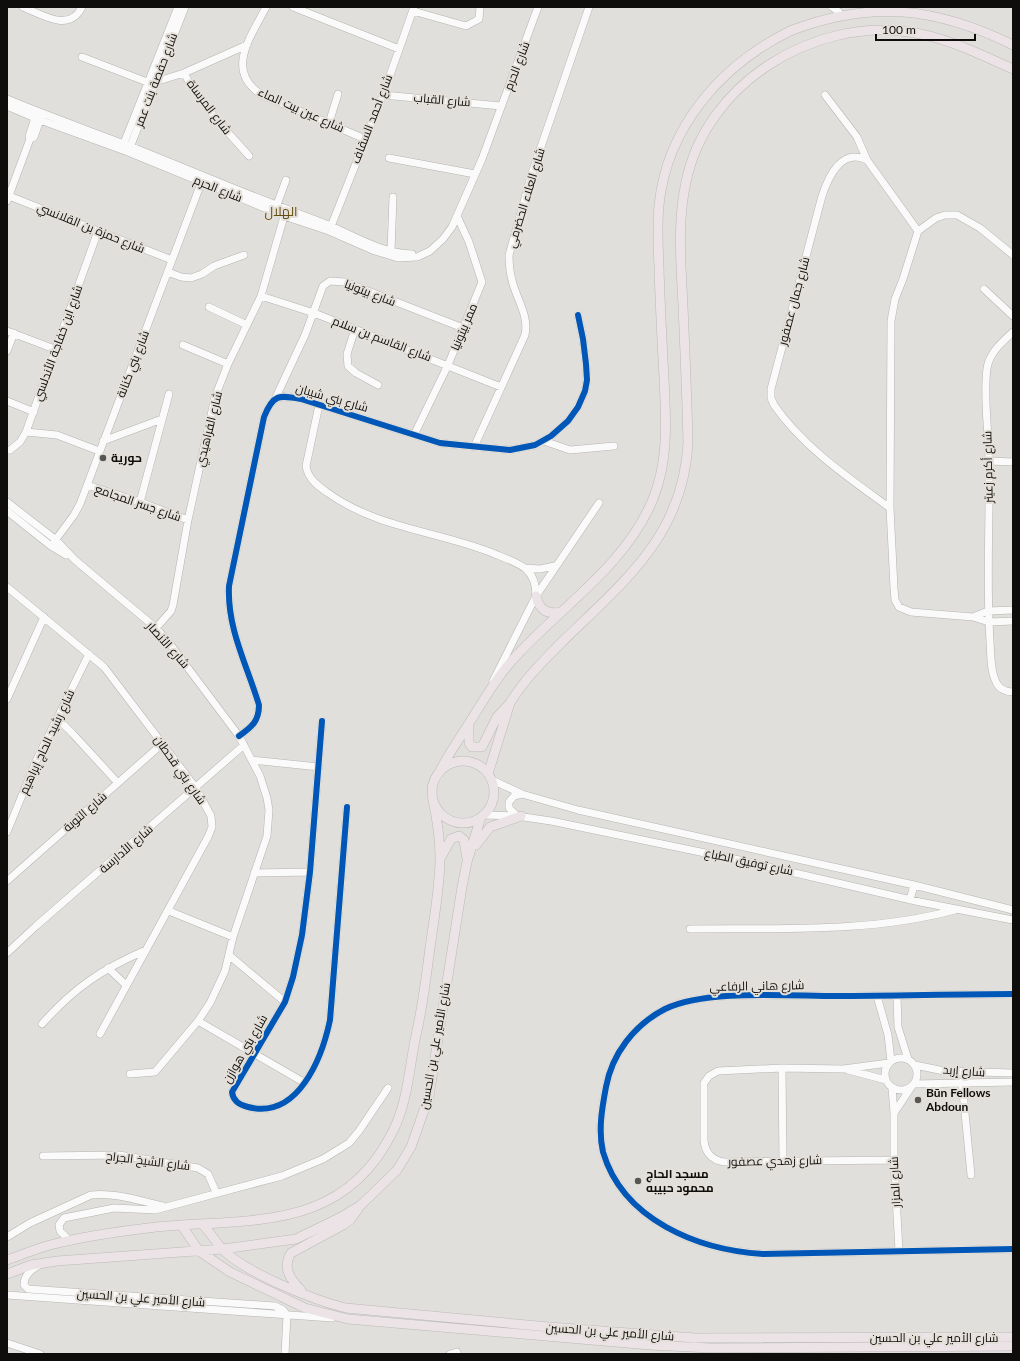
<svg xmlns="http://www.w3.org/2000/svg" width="1020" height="1361" font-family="Lato,Cairo,sans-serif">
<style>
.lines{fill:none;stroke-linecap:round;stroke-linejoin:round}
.minor-casing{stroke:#b5b4b1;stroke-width:8}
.major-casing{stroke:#bbbab8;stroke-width:10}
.minor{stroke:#fafafa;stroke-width:7}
.major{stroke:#ebe3e5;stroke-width:9}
.cycleway-casing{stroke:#e4e0d9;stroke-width:8}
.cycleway{stroke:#0057b8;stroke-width:6}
.poi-dot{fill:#585654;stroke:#e4e0d9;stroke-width:1.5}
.labels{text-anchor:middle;stroke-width:4;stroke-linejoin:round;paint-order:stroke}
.street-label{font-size:12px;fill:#0e0d0b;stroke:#e4e0d9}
.poi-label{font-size:12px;font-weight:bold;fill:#0e0d0b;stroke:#e4e0d9;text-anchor:start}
.neighbourhood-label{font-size:13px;fill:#634f12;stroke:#e4e0d9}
</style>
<rect width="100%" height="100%" fill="#e1dfdc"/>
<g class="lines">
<defs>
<path id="minor" d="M23,7C43,15 69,33 82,7
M266,7C251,37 224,71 262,95L365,139
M293,7L399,49
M832,7L839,12
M413,11L466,26L479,19L480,7
M247,45L184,73C199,102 227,131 249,156
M82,57L147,82H155L184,73
M383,95L501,106
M825,95L857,137L867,160
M7,99C48,116 90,131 132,147C195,172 257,199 321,222C350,233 379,253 412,254
M7,106L40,120L128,152L284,216L329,231L375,251L398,258L417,257L430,251L443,239L452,227L482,159L538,7
M329,123L338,94
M30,139L34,137L41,117
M122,148L178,7
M129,150L185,7
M389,158L475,174
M9,196L172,260
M7,201L30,139L29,136L36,115
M275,210L286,180
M330,229L383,95L414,7
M391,251L393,197
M1013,255L980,228L957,215H945L936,218L918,231L903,279L895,299L891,321L890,508L894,588L895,600L899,607L911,612L973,617L989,622L1013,621
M168,272L181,277L191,278L202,274L214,266L244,255
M984,289L1013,316
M261,296L314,313L501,387
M209,307L247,325
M355,329L347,354L348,366L356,373L378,385
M7,331L57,350
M1013,332C1002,342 990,352 987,368C983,399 989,431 989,462C990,522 986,581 990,641C991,654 990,670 996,682C999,689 1006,692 1013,692
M183,345L228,364
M7,351L14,333
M276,397L305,335L323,286L330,281L345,282L463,328
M7,401L34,412
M319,405L306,466C308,479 318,486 328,493C377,528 436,531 490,552C501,557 516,561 526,569C534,576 536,586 536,596
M26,432L57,435L99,451
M414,435L448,365L482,282L469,242L457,216
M103,441L162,419
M544,441L570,450L614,446
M474,447L525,335C529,317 518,301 513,284C510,274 509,265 509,255L532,173L589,7
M10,450L20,442L26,432L98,231
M989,461L1013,462
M87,485L140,502L188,520
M7,502L56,540L75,560L156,628L170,644L239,736L260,776L267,798L269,810L267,836L233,937L225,971L210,1003L198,1021L155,1072L130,1074
M140,502L169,394
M890,508C849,478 804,448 774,405L771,398V389L822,196C829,175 842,148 867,160L918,231
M7,511L51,546L66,555
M51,546L74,515L80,504L203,178
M525,568L540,569L555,566
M7,587L104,667L196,788L211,816L212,827L208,837L100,1034
M973,617L988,611L1013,610
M156,628L171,611L173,605L188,520L215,397L228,364L261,296L285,213
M493,681L536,596L599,503
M7,699L44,617
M58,719L73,734L118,783
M322,721L310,872L302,935L293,977L285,1002L232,1092C233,1101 239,1105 248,1107C298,1120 322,1058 330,1020L347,807
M239,736C252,727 259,721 259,705C247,665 227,629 229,586L264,417C273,394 279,395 301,399L440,443L510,450L535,445L551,436L568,421L578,407L585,391L587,380L586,364L583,339L578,315
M252,760L319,767
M492,780L522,794L578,810L914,885L1013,910
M484,815L517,816L551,821L739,860L920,902L1013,920
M517,816L509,808V802L514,796L522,794
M7,832L37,759L89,654
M254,873L310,872
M7,881L162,744
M910,900L914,885
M169,911L233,937
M690,929C779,928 869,933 955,910
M7,953L36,926L244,745
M230,956L285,1002
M108,968L126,985
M1013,994C954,994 895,996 836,996C789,996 706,989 665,1009C634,1025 612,1054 606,1087C602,1108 598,1131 603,1152C623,1220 698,1250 763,1254L1013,1249
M897,995L898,1027L908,1059
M877,996L888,1035L891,1061
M198,1021L305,1083
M42,1024C74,988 102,969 146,950
M885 1074a16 16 0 1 1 32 0a16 16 0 1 1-32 0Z
M889,1063L843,1069L782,1068L718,1071L709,1076L704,1083V1140C705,1153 712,1160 724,1162L894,1160
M915,1065L944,1071L1013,1073
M782,1068L783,1160
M848,1070L886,1080
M962,1082L971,1175
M914,1084L1013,1082
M892,1088L894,1113V1160L899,1251
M894,1113L912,1086
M43,1156L119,1155L198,1168L208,1174L216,1192
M7,1237L30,1223L91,1195C115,1192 140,1201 163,1206
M70,1241L60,1231L59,1225L64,1218L114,1208L155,1210L282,1176L323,1159L349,1143L359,1131L388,1088
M39,1265C31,1270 24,1275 24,1285L28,1289L275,1306L283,1310L287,1315
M7,1295L332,1318
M7,1343L40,1354
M285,1354L287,1315
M450,1354L457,1352"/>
<path id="major" d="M536,596C539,610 548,615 561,612
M469,725V743L472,747H482L497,717L509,704
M432 792a31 31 0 1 1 62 0a31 31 0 1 1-62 0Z
M439,773C447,756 458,741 468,725C484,700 498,674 519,653C565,604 627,563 653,499C669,460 666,419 664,378C662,341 660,304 659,267C658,246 657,226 659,205C667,127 721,65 790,31C871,0 936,7 1013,45
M488,774L510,703C524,680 542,662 561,643C623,582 683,537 688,443C687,397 685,352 683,306C681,264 677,223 686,182C706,84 812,18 909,32C946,37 979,54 1013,69
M476,845L490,827L521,816
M441,857L451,839L459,836L464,840L467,859
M203,1225C210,1232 215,1241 222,1249C246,1273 313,1300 346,1308L549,1327L695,1338L1013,1337
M182,1226L199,1251L230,1272L305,1308L348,1319L650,1345L710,1348L1013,1346
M7,1260C21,1255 36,1249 50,1245C85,1236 121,1231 156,1227C250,1218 343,1233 393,1131C408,1101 409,1068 416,1035C423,1006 426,977 430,948C434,918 440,887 440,857C440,838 437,819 433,800
M7,1274L31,1265L57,1261L223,1249L296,1239L341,1217L361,1205L397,1170L411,1147L429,1096L462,887L467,862L481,817
M301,1290C290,1279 282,1268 291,1253L343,1225L350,1220L358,1209"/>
</defs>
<use href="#minor" class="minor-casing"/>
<use href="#major" class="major-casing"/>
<use href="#minor" class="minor"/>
<use href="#major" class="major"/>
<defs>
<path id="cycleway" d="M322,721L310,872L302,935L293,977L285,1002L232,1092C233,1101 239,1105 248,1107C298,1120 322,1058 330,1020L347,807
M239,736C252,727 259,721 259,705C247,665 227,629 229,586L264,417C273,394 279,395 301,399L440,443L510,450L535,445L551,436L568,421L578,407L585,391L587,380L586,364L583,339L578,315
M1013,994C954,994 895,996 836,996C789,996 706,989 665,1009C634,1025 612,1054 606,1087C602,1108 598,1131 603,1152C623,1220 698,1250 763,1254L1013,1249"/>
</defs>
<use href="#cycleway" class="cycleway-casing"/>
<use href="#cycleway" class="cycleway"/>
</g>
<g class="poi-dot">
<circle cx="103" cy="458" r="4"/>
<circle cx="918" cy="1100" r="4"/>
<circle cx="638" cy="1181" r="4"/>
</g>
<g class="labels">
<g class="street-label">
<text transform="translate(517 66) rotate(-69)" y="4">شارع الحرم</text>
<text transform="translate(156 80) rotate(-69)" y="4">شارع حفصة بنت عمر</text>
<text transform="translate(442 100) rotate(5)" y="4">شارع القباب</text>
<text transform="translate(209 107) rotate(53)" y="4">شارع المرساة</text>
<text transform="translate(301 110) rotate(24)" y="4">شارع عين بيت الماء</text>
<text transform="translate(372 119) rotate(-69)" y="4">شارع أحمد السقاف</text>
<text transform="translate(218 189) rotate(22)" y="4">شارع الحرم</text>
<text transform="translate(526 198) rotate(-73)" y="4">شارع العلاء الحضرمي</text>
<text transform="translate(91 228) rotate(22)" y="4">شارع حمزة بن القلانسي</text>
<text transform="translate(370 293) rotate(21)" y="4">شارع بيتونيا</text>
<text transform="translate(794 301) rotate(-75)" y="4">شارع جمال عصفور</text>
<text transform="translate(464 327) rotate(-67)" y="4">ممر بيتونيا</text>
<text transform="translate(382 339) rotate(21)" y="4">شارع القاسم بن سلام</text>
<text transform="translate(58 343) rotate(-70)" y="4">شارع ابن خفاجة الأندلسي</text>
<text transform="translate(133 364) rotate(-69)" y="4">شارع بني كنانة</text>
<text transform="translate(332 398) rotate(16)" y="4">شارع بني شيبان</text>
<text transform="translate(209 429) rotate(-76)" y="4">شارع الفراهيدي</text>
<text transform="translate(988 467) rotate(-91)" y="4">شارع أكرم زعيتر</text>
<text transform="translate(138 503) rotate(19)" y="4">شارع جسر المجامع</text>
<text transform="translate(168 645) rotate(48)" y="4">شارع الأنصار</text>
<text transform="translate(47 742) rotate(-65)" y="4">شارع رشيد الحاج إبراهيم</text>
<text transform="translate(180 770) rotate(55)" y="4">شارع بني قحطان</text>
<text transform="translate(85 812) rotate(-41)" y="4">شارع التوبة</text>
<text transform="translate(126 849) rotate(-41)" y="4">شارع الأدارسة</text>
<text transform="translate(749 862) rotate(12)" y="4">شارع توفيق الطباع</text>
<text transform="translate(757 986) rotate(-1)" y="4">شارع هاني الرفاعي</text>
<text transform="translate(435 1046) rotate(-80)" y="4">شارع الأمير علي بن الحسين</text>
<text transform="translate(245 1049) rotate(-60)" y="4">شارع بني هوازن</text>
<text transform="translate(964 1071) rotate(4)" y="4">شارع إربد</text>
<text transform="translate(148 1161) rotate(7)" y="4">شارع الشيخ الجراح</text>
<text transform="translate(775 1161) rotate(-1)" y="4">شارع زهدي عصفور</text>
<text transform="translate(895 1182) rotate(-93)" y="4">شارع المزار</text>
<text transform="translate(141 1298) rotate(4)" y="4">شارع الأمير علي بن الحسين</text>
<text transform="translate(610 1332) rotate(4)" y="4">شارع الأمير علي بن الحسين</text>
<text x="934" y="1342">شارع الأمير علي بن الحسين</text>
</g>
<g class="poi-label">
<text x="111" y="462">حورية</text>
<text x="926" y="1097">Būn Fellows<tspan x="926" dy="14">Abdoun</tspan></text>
<text x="646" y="1178">مسجد الحاج<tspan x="646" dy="14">محمود حبيبه</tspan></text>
</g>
<g class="neighbourhood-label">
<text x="281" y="216">الهلال</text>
</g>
</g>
<rect width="1020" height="1361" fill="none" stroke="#0e0d0b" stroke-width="16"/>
<path d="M876 34v6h99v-6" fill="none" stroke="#0e0d0b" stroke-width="2"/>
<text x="882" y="34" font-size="12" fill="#0e0d0b" stroke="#e4e0d9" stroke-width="3" paint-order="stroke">100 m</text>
</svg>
